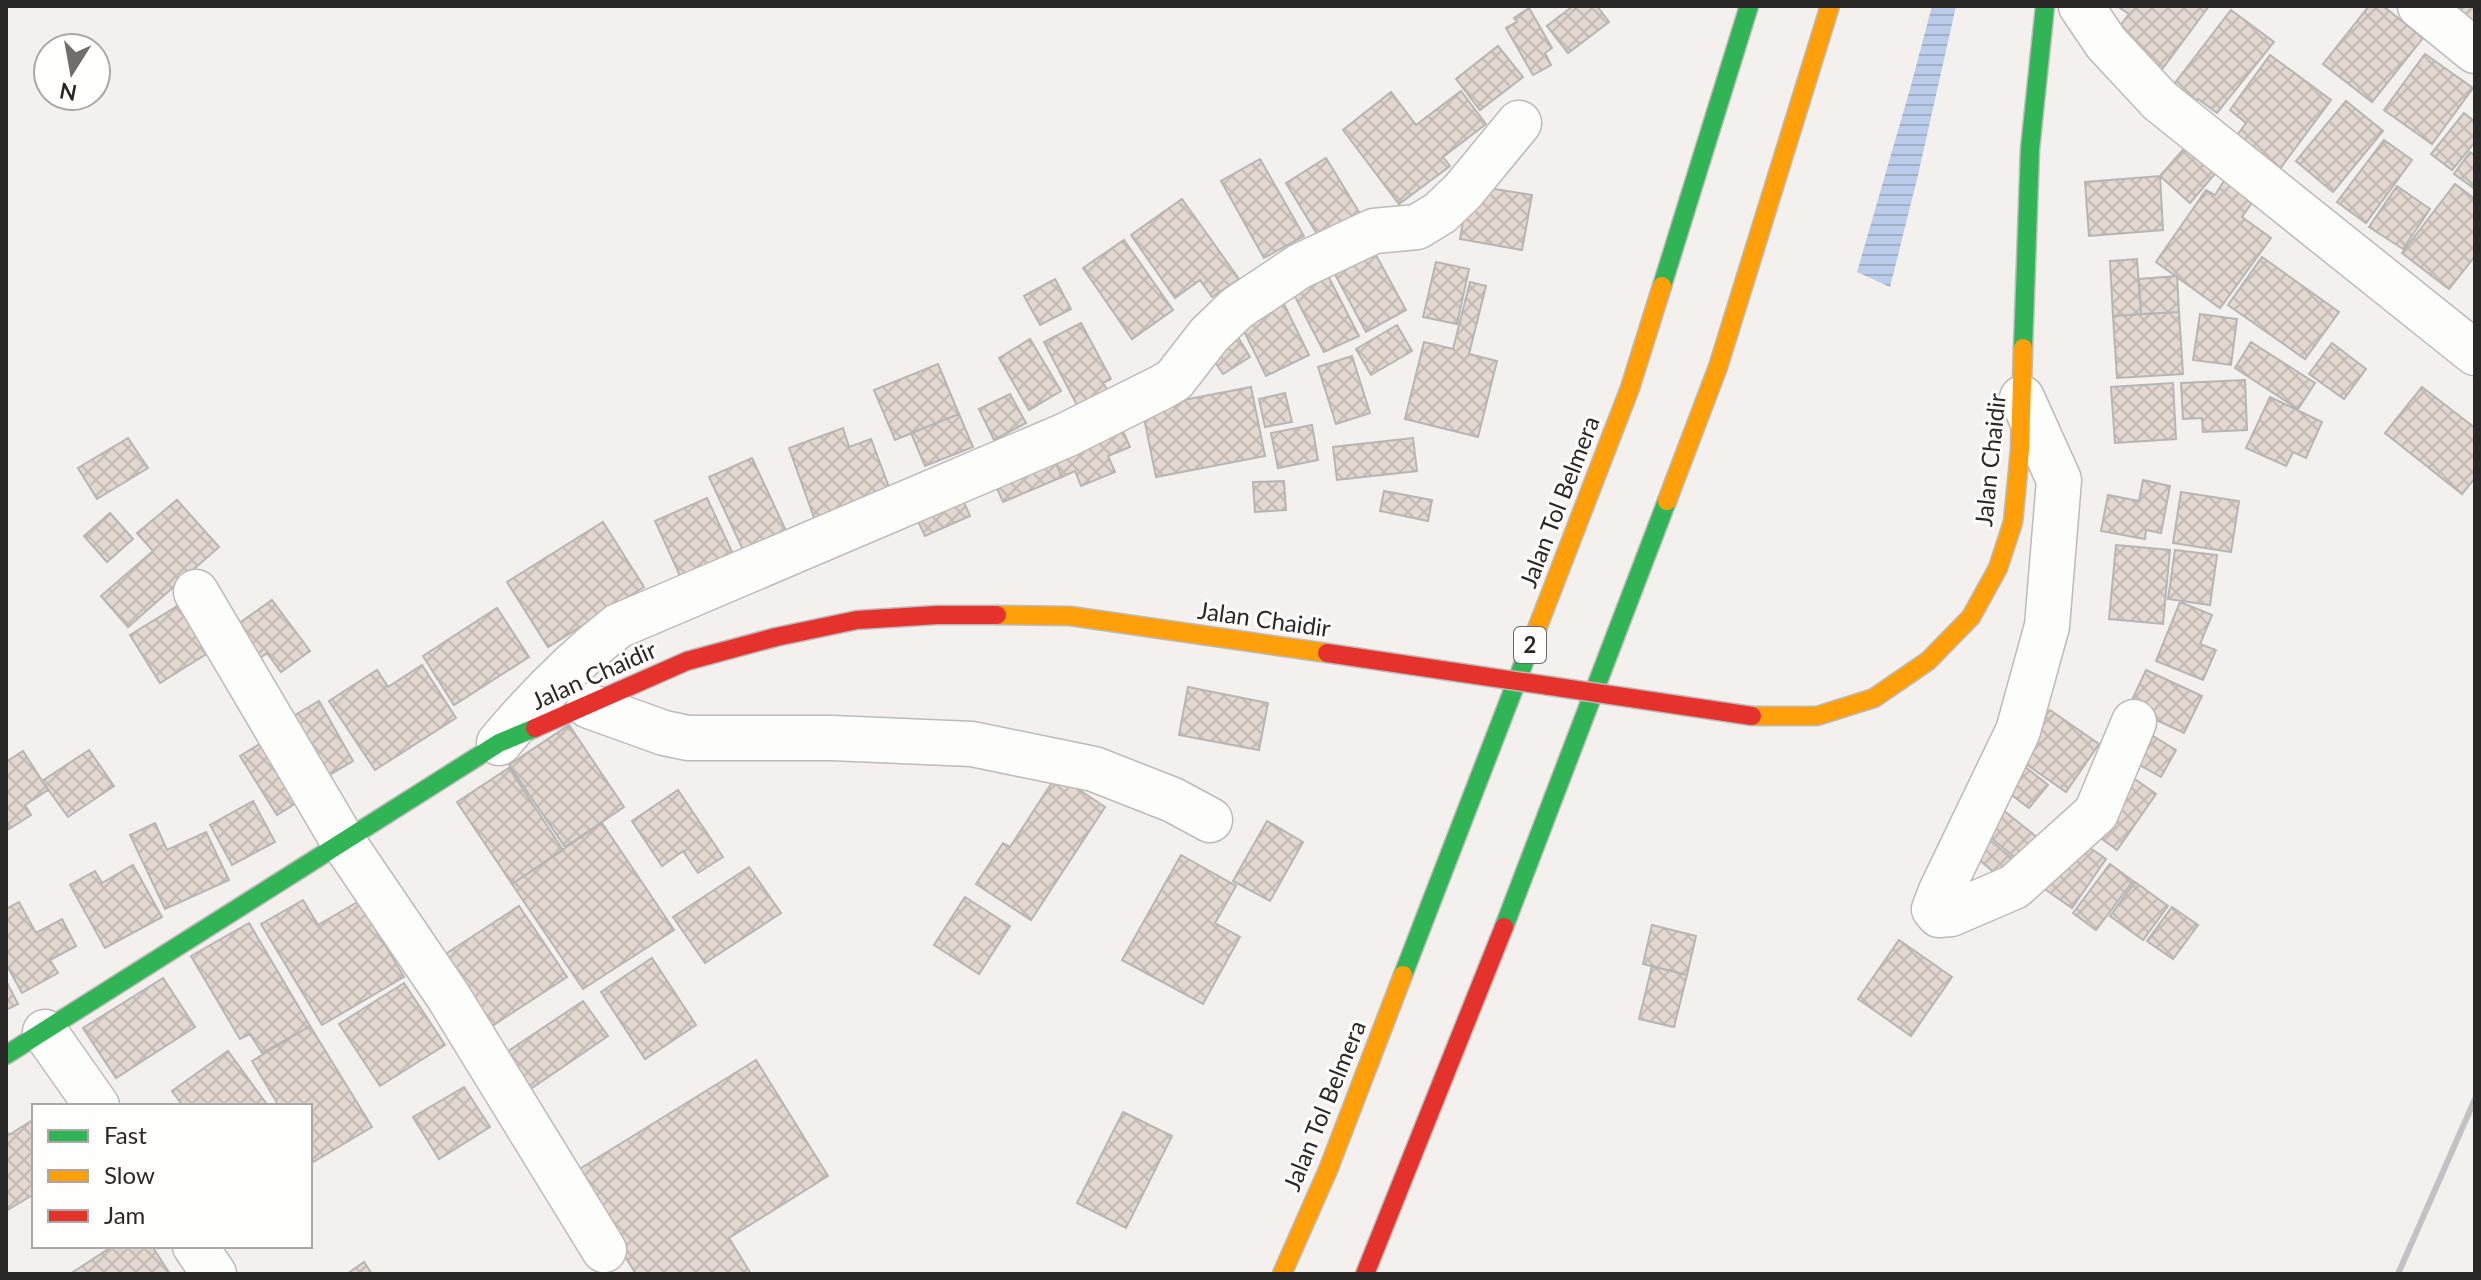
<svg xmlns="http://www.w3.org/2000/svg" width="2481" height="1280" font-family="Lato,sans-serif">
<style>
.water{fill:url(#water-rules)}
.building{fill:url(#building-cross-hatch);stroke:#b7b5b3;stroke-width:2}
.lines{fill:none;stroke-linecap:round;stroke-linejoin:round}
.street-casing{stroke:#bdbab9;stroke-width:47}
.fast-casing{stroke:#bdbab9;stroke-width:21}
.slow-casing{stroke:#bdbab9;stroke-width:21}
.jam-casing{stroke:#bdbab9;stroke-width:21}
.street{stroke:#fdfdfc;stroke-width:44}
.fast{stroke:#30b455;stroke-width:18}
.slow{stroke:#ff9f0a;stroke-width:18}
.jam{stroke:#e5322d;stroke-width:18}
.rail{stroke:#c3c1c1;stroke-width:6}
.jam-bridge-casing{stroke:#bdbab9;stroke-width:21;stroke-linecap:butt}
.jam-bridge{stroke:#e5322d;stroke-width:18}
.labels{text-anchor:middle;stroke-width:6;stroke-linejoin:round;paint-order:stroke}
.shield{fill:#fffefd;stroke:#6a6867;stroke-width:2}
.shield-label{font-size:22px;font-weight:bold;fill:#2a2827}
.street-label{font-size:24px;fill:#2a2827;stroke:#fffefd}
</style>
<defs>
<pattern id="water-rules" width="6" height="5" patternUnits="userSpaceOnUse" patternTransform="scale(2)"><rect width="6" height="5" fill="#bacce9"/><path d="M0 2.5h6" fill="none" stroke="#a0afc8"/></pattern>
<pattern id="building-cross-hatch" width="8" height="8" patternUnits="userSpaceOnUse" patternTransform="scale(2)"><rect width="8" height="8" fill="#e2d8d1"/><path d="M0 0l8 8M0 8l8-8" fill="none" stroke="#c2b9b3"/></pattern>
</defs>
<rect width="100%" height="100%" fill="#f3f0ee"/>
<path class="water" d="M1932,6H1956L1918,175L1890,287L1857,272L1910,89Z"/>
<path class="building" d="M1573,6H1597L1609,22L1568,53L1547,26Z
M2117,6H2209L2157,76L2109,40L2129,14Z
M2369,6H2383L2423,38L2372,102L2323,64Z
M2464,6H2475V34L2455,17Z
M1529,8L1552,48L1545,53L1551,65L1533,75L1506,28L1517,22L1514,18Z
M2231,10L2274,42L2217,113L2198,99L2191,109L2168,92Z
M1498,46L1523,77L1480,110L1456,79Z
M2425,54L2473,88L2432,144L2384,110Z
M2270,55L2331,100L2279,170L2235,138L2246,123L2230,110Z
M1461,91L1486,124L1443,157L1450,166L1399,204L1343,130L1391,92L1416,125Z
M2346,101L2383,131L2333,192L2296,161Z
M2464,113L2475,122V142L2452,170L2431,154Z
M2384,140L2412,160L2366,223L2337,202Z
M2189,143L2219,169L2190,203L2160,176Z
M2470,152L2475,156V189L2454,174Z
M1326,158L1365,222L1325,247L1286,183Z
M1260,159L1304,236L1264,258L1221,181Z
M2160,176L2163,230L2089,236L2085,182Z
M2224,181L2253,201L2242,217L2271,238L2220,308L2156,262L2206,190L2215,195Z
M2455,184L2475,199V256L2449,289L2402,253Z
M1469,185L1532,195L1522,250L1460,239Z
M2397,186L2430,209L2403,249L2369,227Z
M1182,199L1239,279L1212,297L1200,280L1175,298L1131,235Z
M1124,240L1173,310L1132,339L1083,268Z
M1371,246L1406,310L1366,332L1331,267Z
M2262,257L2339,312L2305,359L2228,305Z
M2137,259L2141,314L2113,316L2110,261Z
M1436,262L1469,269L1457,324L1423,317Z
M1327,274L1359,336L1324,352L1292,291Z
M2177,276L2179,312L2141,314L2139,279Z
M1055,279L1071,309L1040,325L1024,296Z
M1470,282L1486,286L1469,354L1497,361L1478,437L1405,419L1424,342L1453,349Z
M1278,292L1309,355L1266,376L1235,313Z
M2179,312L2183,374L2117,378L2113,316Z
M2200,314L2237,319L2231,365L2193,360Z
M1081,323L1111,379L1103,383L1108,391L1078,407L1044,342Z
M1397,325L1412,351L1371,375L1356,349Z
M1233,329L1250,357L1223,374L1205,347Z
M1030,339L1061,391L1029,410L999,358Z
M2251,342L2315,383L2298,409L2235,368Z
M2332,343L2366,369L2344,399L2309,374Z
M1352,356L1370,413L1336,424L1318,367Z
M938,364L959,414L895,440L874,390Z
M2245,380L2247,430L2203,432L2202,418L2183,419L2181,383Z
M2173,383L2176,439L2115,443L2111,387Z
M1251,387L1265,456L1156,477L1142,408Z
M2422,387L2475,428V478L2462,494L2385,433Z
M1285,393L1292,422L1265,427L1259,399Z
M1010,394L1026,423L994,440L979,409Z
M2270,397L2322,422L2306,458L2293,452L2286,466L2246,448Z
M959,414L973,447L925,466L911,433Z
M1116,415L1130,447L1108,456L1115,472L1081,486L1075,471L1062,477L1048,445Z
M1312,425L1318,460L1278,468L1271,433Z
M843,428L849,447L871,439L893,498L817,526L789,448Z
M128,438L148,468L97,499L78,468Z
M1413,438L1417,471L1337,480L1333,447Z
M1048,445L1062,477L1003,502L989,470Z
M752,458L787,533L744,552L709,477Z
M2143,480L2170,486L2161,533L2146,530L2145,539L2101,531L2108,495L2139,501Z
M1284,481L1286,510L1255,512L1253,482Z
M956,484L970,516L925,536L910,504Z
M1384,491L1432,500L1428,521L1380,511Z
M2181,492L2239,501L2231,552L2173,543Z
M707,498L733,554L681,578L655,521Z
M177,500L219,547L128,627L101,596L153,551L137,533Z
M110,513L133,539L107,562L84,536Z
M603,522L644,587L548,647L507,582Z
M2116,545L2170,550L2163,624L2109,619Z
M2175,550L2217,555L2210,605L2168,599Z
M272,600L310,651L281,672L267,653L249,666L224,634Z
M2180,602L2212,615L2200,644L2216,650L2203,680L2156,661Z
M179,605L208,653L160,683L130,635Z
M497,608L529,657L454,705L423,656Z
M422,665L456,718L375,770L329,701L377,670L388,687Z
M2146,670L2202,696L2184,733L2139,712L2131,702Z
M1188,687L1268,703L1259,750L1179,735Z
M319,701L353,761L319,781L285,721Z
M2050,710L2099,744L2066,792L2016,757Z
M569,725L624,807L565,847L509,765Z
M2153,736L2176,750L2161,777L2138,764Z
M268,739L304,798L277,815L240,756Z
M89,750L114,786L68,817L42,781Z
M23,751L48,790L25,805L31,815L9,829L6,824V762Z
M2014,758L2048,785L2029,808L1995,782Z
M509,768L563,850L512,884L457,802Z
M1057,775L1105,807L1031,920L976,884L1003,843L1010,847Z
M2132,777L2156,794L2117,850L2094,833Z
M678,790L723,857L698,873L683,851L662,866L632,821Z
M253,801L275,842L232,865L210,825Z
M1993,802L2038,838L2018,860L1974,824Z
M1267,821L1303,842L1270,901L1233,881Z
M155,823L167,850L206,832L229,880L165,909L130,835Z
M602,823L674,930L583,989L512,884Z
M1979,831L2015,861L2001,878L1965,848Z
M2076,838L2106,859L2072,908L2042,887Z
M1181,855L1236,886L1215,923L1240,937L1203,1004L1122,960Z
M2110,864L2133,881L2096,930L2073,913Z
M133,865L162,917L105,948L70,885L95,871L102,883Z
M749,867L781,913L705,963L673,917Z
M2135,882L2168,906L2143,940L2110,916Z
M965,897L1010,926L979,974L934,945Z
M303,900L318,925L359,901L404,977L322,1025L261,924Z
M19,902L36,933L62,919L76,946L50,960L58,973L22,993L6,964V909Z
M519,906L567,977L489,1028L441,957Z
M2172,907L2198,925L2173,959L2147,941Z
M249,923L310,1026L262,1053L250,1034L240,1039L191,956Z
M1652,925L1696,936L1687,975L1643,964Z
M1899,940L1952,977L1911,1036L1858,999Z
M652,958L696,1025L645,1059L601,992Z
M1652,966L1687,975L1674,1027L1639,1019Z
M163,978L195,1027L116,1078L83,1028Z
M6,981L18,1004L6,1010Z
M404,983L445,1045L380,1086L339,1024Z
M583,1001L608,1036L526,1092L501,1056Z
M310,1026L372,1127L313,1162L310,1156V1106H279L252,1061Z
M228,1051L268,1106H183L172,1091Z
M756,1060L828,1176L729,1238L751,1274H636L573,1173Z
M464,1087L490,1127L439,1159L413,1117Z
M1123,1112L1172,1136L1126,1228L1077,1203Z
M34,1119V1194L6,1211V1130L9,1135Z
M113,1246H152L170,1274H70Z
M364,1262L372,1274H347Z"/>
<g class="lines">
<defs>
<path id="street" d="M2081,6L2106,43L2160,101L2475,353
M2420,6L2475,51
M2022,398L2059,480L2047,626L2018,731L1941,891L1934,909L1939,915L1951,914L2014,887L2096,813L2134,722
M196,592L344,843L448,996L604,1250
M589,706L664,733L688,738H832L972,744L1094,769L1173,800L1210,820
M499,743C536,699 573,661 618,626L1066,435L1162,387L1174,380L1209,335L1237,308L1300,266L1374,231L1417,227L1440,213L1463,191L1519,123
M45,1032L97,1106
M195,1246L214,1274"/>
<path id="fast" d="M1662,286L1749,6
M2023,348L2030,149L2045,6
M1504,927L1667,501
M1403,975L1533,639
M6,1055L499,743L535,728"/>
<path id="slow" d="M1667,501L1718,367L1830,6
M997,615L1070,616L1327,653
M1533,639L1630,388L1662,286
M1752,716H1817L1874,698L1928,661L1971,617L1998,568L2013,522L2020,450L2023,348
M1282,1274L1328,1170L1403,975"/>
<path id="jam" d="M535,728L687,661L776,637L857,620L937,615H997
M1365,1274L1504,927"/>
</defs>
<use href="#street" class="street-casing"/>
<use href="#fast" class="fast-casing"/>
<use href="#slow" class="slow-casing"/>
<use href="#jam" class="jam-casing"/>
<use href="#street" class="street"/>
<use href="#fast" class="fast"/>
<use href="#slow" class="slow"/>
<use href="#jam" class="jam"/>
<path class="rail" d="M2398,1274L2475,1099"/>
<defs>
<path id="jam-bridge" d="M1327,653L1752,716"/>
</defs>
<use href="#jam-bridge" class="jam-bridge-casing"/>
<use href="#jam-bridge" class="jam-bridge"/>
</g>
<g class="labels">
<rect class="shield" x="1514" y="627" width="32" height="36" rx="6"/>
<g class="shield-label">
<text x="1530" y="653">2</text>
</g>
<g class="street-label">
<text transform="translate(1991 460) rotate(-84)" y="8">Jalan Chaidir</text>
<text transform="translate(1560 502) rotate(-69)" y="8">Jalan Tol Belmera</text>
<text transform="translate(1264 620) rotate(8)" y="8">Jalan Chaidir</text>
<text transform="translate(594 676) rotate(-24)" y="8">Jalan Chaidir</text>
<text transform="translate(1325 1106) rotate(-68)" y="8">Jalan Tol Belmera</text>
</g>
</g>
<rect width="2481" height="1280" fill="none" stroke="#2a2827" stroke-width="16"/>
<rect x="32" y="1104" width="280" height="144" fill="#fffefd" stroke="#aaa8a7" stroke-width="2"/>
<rect x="48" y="1130" width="40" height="12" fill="#30b455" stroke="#aaa8a7" stroke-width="2"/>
<text x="104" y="1144" font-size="24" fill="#2a2827">Fast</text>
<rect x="48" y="1170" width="40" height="12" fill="#ff9f0a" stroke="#aaa8a7" stroke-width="2"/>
<text x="104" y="1184" font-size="24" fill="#2a2827">Slow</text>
<rect x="48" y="1210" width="40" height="12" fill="#e5322d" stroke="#aaa8a7" stroke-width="2"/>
<text x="104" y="1224" font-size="24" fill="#2a2827">Jam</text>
<g transform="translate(72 72) rotate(191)"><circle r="38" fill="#fffefd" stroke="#aaa8a7" stroke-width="2"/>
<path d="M0-6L14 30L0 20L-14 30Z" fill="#706e6d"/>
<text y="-12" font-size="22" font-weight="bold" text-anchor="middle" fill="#2a2827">N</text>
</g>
</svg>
